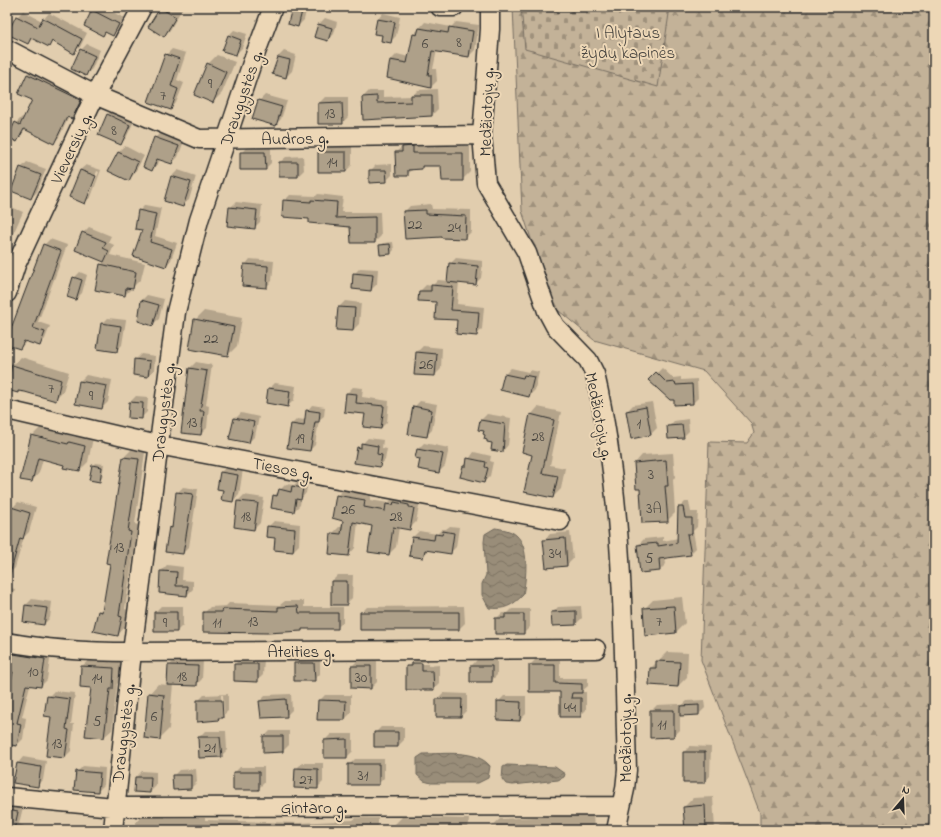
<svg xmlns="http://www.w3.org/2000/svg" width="941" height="837" font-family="'Indie Flower',sans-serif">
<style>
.forest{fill:url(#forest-firs);stroke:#776e62}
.cemetery{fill:url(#cemetery-stones);stroke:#776e62}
.water{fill:url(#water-waves);stroke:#6d665a}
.shadow{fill:#0003;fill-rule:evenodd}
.building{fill:#aea089;stroke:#2b2b2b}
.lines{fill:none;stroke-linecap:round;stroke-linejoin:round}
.minor-casing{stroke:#2b2b2b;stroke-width:21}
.minor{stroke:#edd7b6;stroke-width:18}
.labels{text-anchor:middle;stroke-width:4;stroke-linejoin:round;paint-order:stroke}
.number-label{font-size:15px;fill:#4c4842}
.park-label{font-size:17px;fill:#494641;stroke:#edd7b6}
.street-label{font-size:17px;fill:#2b2b2b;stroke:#edd7b6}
</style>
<defs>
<pattern id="forest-firs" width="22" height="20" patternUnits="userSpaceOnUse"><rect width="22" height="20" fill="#c3b298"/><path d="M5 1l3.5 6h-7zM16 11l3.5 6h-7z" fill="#9f917c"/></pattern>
<pattern id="cemetery-stones" width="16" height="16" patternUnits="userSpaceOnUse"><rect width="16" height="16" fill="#c3b298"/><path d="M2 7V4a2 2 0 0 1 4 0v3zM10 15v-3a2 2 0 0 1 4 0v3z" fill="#9f917c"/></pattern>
<pattern id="water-waves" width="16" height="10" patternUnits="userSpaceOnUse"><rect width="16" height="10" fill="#998d79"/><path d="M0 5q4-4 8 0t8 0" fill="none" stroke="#7d7363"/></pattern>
</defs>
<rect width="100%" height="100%" fill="#e1cdae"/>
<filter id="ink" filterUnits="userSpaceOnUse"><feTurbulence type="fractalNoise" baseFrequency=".025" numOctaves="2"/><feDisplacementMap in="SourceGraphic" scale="8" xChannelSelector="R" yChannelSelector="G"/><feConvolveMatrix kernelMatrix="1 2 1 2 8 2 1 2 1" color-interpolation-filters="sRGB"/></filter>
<g filter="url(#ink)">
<path class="forest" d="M513,7H934V830H760V813L701,660L709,442L747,443L754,433L751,423L704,371L594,340L553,306L522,211Z"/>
<path class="cemetery" d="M521,7H670L658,87L525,49Z"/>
<path class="water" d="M495,528C502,529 510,530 516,535C530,547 526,578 523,595C512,606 504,610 489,608L482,595V584L486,575L484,542L485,534Z
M423,754C444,754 476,749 490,766L488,778L478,783H431L424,781L417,775V758Z
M507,765L555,767L565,774L564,777L558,780L513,785L506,784L502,779L503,767Z"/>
<path class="shadow" d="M96,7H103L124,18L118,29L113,35L106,32L103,35L92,11Z
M163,7H183L170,30L164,35L149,27Z
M242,7H249L247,10Z
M287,7H307L304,20L298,26L292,11L286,10Z
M23,11L42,21L49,13L87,33L80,47L74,52L53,41L49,46L33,38L28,43L17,17Z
M383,13L400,17L396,36L390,42L383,35L378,19Z
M325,18L337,22L334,34L328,40L319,24Z
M425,22L451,27L456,22L479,25L475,50L469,56L437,50L433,69H436L437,81L431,87L388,77L391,60L397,54L409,57L413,35Z
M234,30L247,34L242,48L236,54L229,35Z
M87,44L100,50L92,69L86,74L81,50Z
M172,49L186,53L177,80L184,83L176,103L171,109L166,55Z
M284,51L296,55L292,71L286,77L278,57Z
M217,55L235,62L222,93L213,102L208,64Z
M7,58L12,60L7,69Z
M33,69L86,95L78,112L72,118L69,117L59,137L54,143L26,129L17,140L16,123L22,117L24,118L34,100L27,74Z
M437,89L438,109L432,115L364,119L363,97L369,91H383V97L412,96L418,90Z
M265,95L287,101L281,119L275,125L259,101Z
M325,97H348V117L342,123L319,103Z
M113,109L135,119L126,138L120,144L107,115Z
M161,132L184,141L178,157L172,163L160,159L158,164L152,170L155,138Z
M420,139V146H470V172L462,180L442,165H425L422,168L413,169L407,175L396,152L404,145Z
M125,146L144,156L134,174L129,180L110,170L119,152Z
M271,146V163L265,169L241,153L247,147Z
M325,146H352V165L346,171H319V152Z
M303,156L304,170L298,176L280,162L286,157Z
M27,162L46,169L37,192L31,198L21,168Z
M392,164V175L386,181L370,171L376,165Z
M86,165L101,170L91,197L85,202L80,170ZM97,171L99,172L89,197H87Z
M178,170L196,176L189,200L183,205L172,176Z
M318,194L343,197L341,212H380L381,236L375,242L351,226L310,218L284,201L290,195L316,196Z
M236,202L262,205L260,222L254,228L230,208Z
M431,204L432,209L471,210V232L465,238L404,212L410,206Z
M7,205L23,212L9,243L12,244L7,261Z
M145,205L161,208L155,236L177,243L171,260L166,266L135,256L143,229L139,211Z
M89,227L111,236L108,242L114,245L110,255L145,263L141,279L125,295L101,265L105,261L76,249L83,233Z
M50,239L67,245L38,322L50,326L45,339L40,345L27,341L20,348L7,342L31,275L34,272L44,245Z
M393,242L394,250L391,253L380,245L383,243Z
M456,258L483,261L481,278L475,284L459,282L457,304L484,307L482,329L477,335L437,301L420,300V291L426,285L432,286L438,280L449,281L450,264Z
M250,259L274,261L272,281L266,287L245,265Z
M360,268L378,269L377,284L371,290L354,274Z
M80,272L87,275L82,293L76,299L74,278Z
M147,295L164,299L159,319L153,324L142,300Z
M345,301L361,303L359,324L353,330L337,329L339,307Z
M204,311L242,318L237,346L228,355L195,320Z
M108,318L126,320L122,345L116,351L102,324Z
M423,346L442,348L441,369L435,375L417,352Z
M141,354L155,356L154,370L148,376L135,360Z
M21,357L69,372L63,391L55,399L19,390L18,392L7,389V362L15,363Z
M196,362L212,365L206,405L209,406L207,428L201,434L190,368Z
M511,368L528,372L530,370L539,372L535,390L529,396L501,389L505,374Z
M662,368L673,378L681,377V380L697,379L698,398L693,403L675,399L650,380Z
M86,375L112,380L108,402L102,408L80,381Z
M275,383L296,386L294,400L288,406L269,389Z
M353,387L363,388L362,397L389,401L387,422L381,428L366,413L345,411L347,393Z
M136,396L148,397L147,412L141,418L130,402Z
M420,401L437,404L432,430L426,436L414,407Z
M652,402L657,428L651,434L632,438L627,411L633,405Z
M312,405L325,407L324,416L319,420L315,445L310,450L292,424L297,419L306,420L307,411Z
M538,407L561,412L550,465L565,468L561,489L553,497L533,454L531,415Z
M241,413L259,417L255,436L249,442L235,419Z
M487,414L511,418L508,445L503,451L494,443L485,430L481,420Z
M688,419L689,431L683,437L668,427L674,421Z
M40,428L76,437L78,435L93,438L88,462L80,470L65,464L43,459L39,473L32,481V436Z
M368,438L383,440L382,448L387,449L385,460L380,466L358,448Z
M424,443L449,448L445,466L439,472L421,458L418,449Z
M131,450L145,452L135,524L138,525L125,609L128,610L124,628L118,635L98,612L105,606L112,563L107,562L124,457Z
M474,452L491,456L490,461L493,462L490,476L484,482L464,466Z
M673,453L675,477L673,480L675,513L667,521L641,488L635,463L642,455Z
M95,463L104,464L102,478L99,481L92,466Z
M227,466L243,469L239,495L233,501L224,489L218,488L221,472Z
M299,480L308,482L306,493L301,499L300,505L294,511L274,496L286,484L294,485Z
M183,487L198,489L189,547L183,553L170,528L173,524L177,493Z
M344,489L371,494L370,500L388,503L394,497L420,502L416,522L409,529L399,527L396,547L389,554L373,525L358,522L355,548L349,555L332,534L339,527H343L344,520L337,496Z
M244,495L264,498L260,523L254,529L238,501Z
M18,502L36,507L29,532L24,537L15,568L9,574L7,573V525L12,508Z
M685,502H689L691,512H698L697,527L693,531L696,548L690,554L665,558L666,564L660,570L638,545L644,539L663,537V541L678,538L679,508Z
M274,521L300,524L299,545L293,551L268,527Z
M450,526L459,527L456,547L451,552L429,549L423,557L413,537L419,531L437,534L442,529H446Z
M570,532L573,559L567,565L547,567L544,540L550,534Z
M167,565L183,567L182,580L193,581V589L187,595L160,592L161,571Z
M338,575H353L352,598L346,604L332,581Z
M7,587L15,589L7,613Z
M682,597L685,623L676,632L644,609L653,600Z
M32,599L52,602L50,618L44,624L26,605Z
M285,601H304V607H343V622L337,628H304L302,630L204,613L210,607L226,606L229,603L280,605Z
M161,606H183V625L177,631L155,612Z
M464,606L465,623L459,629L361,613L367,607Z
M581,606L582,618L576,624L552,613L558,607Z
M512,609H530V627L524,633H496V619L502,613H508Z
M7,644L51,653L47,680L41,686L30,685L22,717L26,718L23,739L17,745L7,743V702L15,671L7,670Z
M667,652L688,653L687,677L678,686L651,668Z
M428,657V666L439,665V683L433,689L407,667L418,658ZM414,662H427V664H412Z
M241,658L264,659L263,675L257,681L235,664Z
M301,658H320V674L314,680L295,664Z
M90,659L122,661L120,681L117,684L112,730L104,737L86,735L92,687L82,666Z
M536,659L560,660V678H588V686L581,692H586V710L580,716L561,692L530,665Z
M175,660L203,661L202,679L196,685L173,684L169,729L159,739L149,694L158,684L168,685L169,666Z
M358,660L377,661V682L371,688L352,666Z
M477,660H497V675L491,681L471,666Z
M54,691L75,693L71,724H74L71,751L65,757L52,716L48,697Z
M443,693L467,694V710L461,716H437V699Z
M228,694V711L218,720L198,701L204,695ZM221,695H223L224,714L222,716Z
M291,694L292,710L286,716L260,701L266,695Z
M325,695H351V713L345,719L319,701Z
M504,696H526V714L520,720L498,702Z
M704,700L705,708L699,714L680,715V730L674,736L651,711L657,705L679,704V708L687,701Z
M381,727H404V740L398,746H375V733Z
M205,731H226L227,750L221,756L199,737Z
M270,731H289V745L283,751L264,737Z
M331,734H353V751L347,757L325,740Z
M690,746L711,747L710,776L705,782L684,752Z
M23,757L46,761L43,780L37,786L18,763Z
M355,759H384V778L378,784L349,765Z
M302,763H323V782L317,788L296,769Z
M83,766L105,768L104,785L98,791L77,772Z
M240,767H264V783L258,789L234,773Z
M196,769L197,782L191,788L173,776L179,770Z
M142,771L156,772V786L150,792L136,777Z
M713,797L715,830H686L684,807L693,798Z
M13,804L23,807L19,824L24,826L23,830H7V809Z
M593,814L594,830H492V826L500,819Z
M143,815H165V818H205V820L299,823L353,820L356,818H378V830H136V822Z
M402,817L469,819L468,830H394V825Z
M738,825V830H716L721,826Z"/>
<path class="building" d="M292,7H303L298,27L288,24Z
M160,8L176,17L164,37L148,27Z
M92,10L119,24L113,36L105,32L103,36L84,26Z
M16,16L38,27L43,18L82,39L74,54L52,41L49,47L31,38L28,44L7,34Z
M377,19L395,22L391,43L381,41L382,35L374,34Z
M318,24L332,28L328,41L314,37Z
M449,27L473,31L469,57L432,51L428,75H431V88L387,78L390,60L407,63L413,34L417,35L419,28L448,33Z
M228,35L241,40L236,55L222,51Z
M80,49L95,56L86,76L71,69Z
M165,54L180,59L171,86L178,89L171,110L148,102Z
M278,57L290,60L286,78L272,74Z
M207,63L226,72L213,103L194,95Z
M27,74L81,100L72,119L67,117L54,144L24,129L17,142L8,137L15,122L20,125L32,100L18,94Z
M411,95H432V116L363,120L362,97L377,96V103L411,102Z
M258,100L282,107L276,126L252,119Z
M342,102L343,124H318V103Z
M107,114L130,125L121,145L98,135Z
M154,137L179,146L172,164L157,159L152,171L143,167Z
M413,146V153H463V181H442L441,166H422V169L408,170V176H396L395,152H402V147Z
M118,152L138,162L129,181L108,171Z
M240,152H265L266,170H240Z
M318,152H346V172H318Z
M279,162H298V177H279Z
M20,167L41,175L31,199L11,191Z
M80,170L96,176L85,204L69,197Z
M369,170H386L387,182L369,183Z
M171,176L191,182L183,207L164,201Z
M283,200L311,202V200L337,202L336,218L375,217V243H351L350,227L309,223V219L282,217Z
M229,207L257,210L255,229L227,226Z
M138,210L156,214L150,242L172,249L166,267L133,256L142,230L135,229Z
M426,210V214L466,216L465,239L442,238V237L405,239L403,211Z
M82,232L106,242L103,248L109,251L104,262L75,250Z
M43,244L61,251L33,328L45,332L40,346L24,341L20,349L7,345V339Z
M390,244L391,254L380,255L379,245Z
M449,263L478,266L476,285L447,282Z
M100,264L136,272L133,289L126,288L125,296L95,290Z
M244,264L268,266L267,288L242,286Z
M353,273L373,275L371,291L352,289Z
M73,277L82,280L76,300L67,297Z
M431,285L453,287L451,310L479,312L477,336L456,334L457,320L435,319L436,302L418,301L419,291H431Z
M141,300L159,305L153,326L138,321Z
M338,307L355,308L353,331L336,330Z
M194,319L234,327L228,356L189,349Z
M101,323L121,326L117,352L97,349Z
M416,352L437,354L435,376L414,375Z
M134,359L150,361L148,377L133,375Z
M12,365L61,380L56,401L25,392L18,391V393L7,390V371L10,372Z
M189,368L207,371L200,411H204L201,435L181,433Z
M656,372L667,383L675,382L676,385L692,384L693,404L674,405V400H670L648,380Z
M504,374L523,378L524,375L534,377L529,397L500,390Z
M79,381L107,386L102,409L75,404Z
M268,388L290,391L288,407L266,403Z
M346,393L357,394L356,403L384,406L381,429L363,427L365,414L344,412Z
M129,402L143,403L142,419L128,418Z
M413,406L432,410L427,437L408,434Z
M646,407L651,435L631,439L626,411Z
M306,410L320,412L319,422H315L310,451L287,448L291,424L304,426Z
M530,414L554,420L542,473L558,476L553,498L524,492L532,455L522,452Z
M234,418L254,422L249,443L229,439Z
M480,420L505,424L503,452L491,450L492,443L487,442V440L484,439L485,435L483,434L484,431L478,430Z
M682,425L684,438L668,439L667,426Z
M31,435L68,444L69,442L85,446L80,471L63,468L64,465L38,458L32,482L20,480Z
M361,443L378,446L377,454L382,455L380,467L354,463L357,447L361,448Z
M417,449L443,454L439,473L418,469L420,459L415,458Z
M123,457L139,459L128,531L131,532L119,616L122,617L118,636L93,631L98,611L102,612L110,564L106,563Z
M467,458L486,462L485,467L488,468L484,483L460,477L463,466H466Z
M666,460L668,486H665L668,522L642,523L640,489H636L634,463Z
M92,465L102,467L100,482L89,480Z
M220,472L238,475L233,502L221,500L223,490L217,489Z
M292,486L303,488L301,500L296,499L294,512L271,508L273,495L277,496L279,489L291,492Z
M176,492L193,494L183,554L165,552L169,527L172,528Z
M336,495L365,500L364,507L385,511L386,504L393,505L394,502L409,505V507L414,508L410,530L393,527L389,555L368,552L372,526L353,522L349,556L329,554L331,533L341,534L343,521L332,518Z
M237,501L258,503L254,530L234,527Z
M11,507L30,513L23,539L20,538L10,574H7V521Z
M678,507H683L685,518H692V534H687L691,555L659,559L660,571L640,573L637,545L658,543V546L677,543Z
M267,526L295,529L293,552L274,550L275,538L266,537Z
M443,531L454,533L451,554L425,550L423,558L409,556L412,537L434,540L435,534L442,535Z
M565,538L567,566L546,568L543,540Z
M160,571L177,572L176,586H188L187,596L159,593Z
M331,581H347V605H331Z
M25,605L47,608L44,625L23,622Z
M298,606L299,613H338V629H302V631L267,633L203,632V612H222L223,609L278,611V607Z
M674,606L676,633L645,636L643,608Z
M576,611V625L552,626L551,612Z
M154,612H177V632H154Z
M360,612H459V630H360Z
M505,614H524V634H495V618H505Z
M7,653L45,659L41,687L26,685L17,723L21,724L17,746L11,745V747H7V698L13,672L7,671Z
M656,661L680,662L678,687L649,685L650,668H656Z
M294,663H314L315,681H294Z
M412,663H422V671H433L434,690H406V666H412Z
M234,664H258V682L234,681Z
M168,665L198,666L197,686L167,685Z
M529,665H555V683L582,684V693H572L571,698H581V717H560V692H529Z
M81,666L114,668L113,689H110L104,738L85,736L91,688L80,687Z
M351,666H371V689L351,688Z
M470,666H492V682H470Z
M148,693L164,695L160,740L144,738Z
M47,696L70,699L66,729L69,730L65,758L46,756L51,717L44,716Z
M286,699L287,717L261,718L259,701Z
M436,699H462L461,717H436Z
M197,700H222L223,718H218L219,720L197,722Z
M318,700L346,701L345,720H317Z
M497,701L521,702L520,721L497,720Z
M699,705V715L680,716V706Z
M650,710H674V737L650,738Z
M374,732H398V747H374Z
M263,736H283V752L263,753Z
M198,737H220L222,757L199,758Z
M347,739V758H324V740Z
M683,752H705V783H683Z
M17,763L41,767L38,787L13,783Z
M348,764H379V785H348Z
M295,768L318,769V789L294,788Z
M76,771L100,773L98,792L74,790Z
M233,772H259V790H233Z
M172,775H191V789L173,790Z
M135,777H151L150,793L134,792Z
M705,805L706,830H685L683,807Z
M7,810L18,812L14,830H7Z"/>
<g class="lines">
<defs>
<path id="minor" d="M440,7H454
M490,7V29L482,135L486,183L527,253L547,311L555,326L588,360L595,374C625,503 623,638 627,770L625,789L616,830
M7,49L95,95L199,139L482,135
M7,293L16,265L95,95L142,7
M7,410L158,445L560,521
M7,642C49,650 90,652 132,652L596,649
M7,797L114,807L621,806
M113,830L132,652L176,312L199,220L252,63L273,7"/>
</defs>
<use href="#minor" class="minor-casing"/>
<use href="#minor" class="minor"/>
</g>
</g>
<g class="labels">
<g class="number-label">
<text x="459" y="47">8</text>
<text x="425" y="48">6</text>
<text x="210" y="88">9</text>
<text x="163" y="100">7</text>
<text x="330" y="118">13</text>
<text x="114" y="135">8</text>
<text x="332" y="167">14</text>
<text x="415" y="229">22</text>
<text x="454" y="232">24</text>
<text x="211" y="343">22</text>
<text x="426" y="369">26</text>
<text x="51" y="393">7</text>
<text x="91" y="400">9</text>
<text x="192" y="427">13</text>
<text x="639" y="428">1</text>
<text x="538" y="441">28</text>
<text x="300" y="443">19</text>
<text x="651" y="479">3</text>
<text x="654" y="513">3A</text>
<text x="348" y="514">26</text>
<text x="246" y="521">18</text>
<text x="396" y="521">28</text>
<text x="119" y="552">13</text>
<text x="555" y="558">34</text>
<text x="649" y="563">5</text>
<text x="253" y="626">13</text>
<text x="659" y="626">7</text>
<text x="165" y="627">9</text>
<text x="217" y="627">11</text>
<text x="33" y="676">10</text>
<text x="182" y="681">18</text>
<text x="361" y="682">30</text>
<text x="97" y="683">14</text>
<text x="570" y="712">44</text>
<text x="154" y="721">6</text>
<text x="97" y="726">5</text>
<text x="662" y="729">11</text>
<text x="57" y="748">13</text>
<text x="210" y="752">21</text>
<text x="363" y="780">31</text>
<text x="306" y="784">27</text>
</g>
<g class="park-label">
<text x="628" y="38">I Alytaus<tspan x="628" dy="20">žydų kapinės</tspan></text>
</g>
<g class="street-label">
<text transform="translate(241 98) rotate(-71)" y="6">Draugystės g.</text>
<text transform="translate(486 112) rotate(-88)" y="6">Medžiotojų g.</text>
<text transform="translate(295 138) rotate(-1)" y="6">Audros g.</text>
<text transform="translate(71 148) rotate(-65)" y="6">Vieversių g.</text>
<text transform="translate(163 412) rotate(-83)" y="6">Draugystės g.</text>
<text transform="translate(600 416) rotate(79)" y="6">Medžiotojų g.</text>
<text transform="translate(283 468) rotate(11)" y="6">Tiesos g.</text>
<text x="301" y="657">Ateities g.</text>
<text transform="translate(123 733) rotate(-83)" y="6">Draugystės g.</text>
<text transform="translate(625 738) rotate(-90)" y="6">Medžiotojų g.</text>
<text x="314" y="813">Gintaro g.</text>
</g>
</g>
<rect width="941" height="837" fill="none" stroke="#edd7b6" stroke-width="24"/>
<rect x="12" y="12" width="917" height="813" fill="none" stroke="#2b2b2b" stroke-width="1.5" filter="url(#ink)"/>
<g transform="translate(903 799) rotate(19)" stroke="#edd7b6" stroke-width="3" paint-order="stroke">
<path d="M0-3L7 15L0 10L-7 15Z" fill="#2b2b2b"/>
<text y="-6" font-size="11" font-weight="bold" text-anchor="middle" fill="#2b2b2b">N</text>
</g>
</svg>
